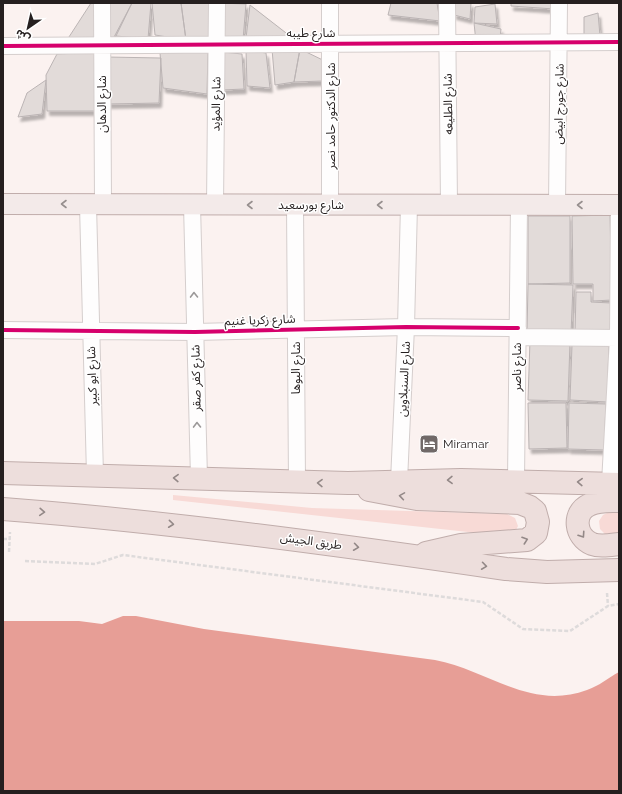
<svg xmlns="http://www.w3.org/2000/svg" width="622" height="794" font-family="Raleway,'Noto Sans Arabic',sans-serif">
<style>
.green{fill:#f8dad6}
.water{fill:#e79e96}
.building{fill:#e2dbd9;stroke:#bbb4b4;filter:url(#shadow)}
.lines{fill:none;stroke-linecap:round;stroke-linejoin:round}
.minor-casing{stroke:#d5cecd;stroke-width:18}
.major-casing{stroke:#c0adab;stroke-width:22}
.highway-casing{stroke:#c0adab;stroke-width:24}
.path{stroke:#dedbdb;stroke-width:2.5;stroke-dasharray:4 2;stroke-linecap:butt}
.minor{stroke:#fefdfd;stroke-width:16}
.major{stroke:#f3eae9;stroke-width:20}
.highway{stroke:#eddedc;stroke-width:22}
.cycleway-casing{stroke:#fff;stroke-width:6}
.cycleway{stroke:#d6006c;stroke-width:4}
.oneway{stroke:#968f8e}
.oneway2{stroke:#9c9999}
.oneway3{stroke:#938887}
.labels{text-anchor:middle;stroke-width:3;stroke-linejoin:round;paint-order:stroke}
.street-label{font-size:12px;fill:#251f1f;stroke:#fff}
.poi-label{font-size:12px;fill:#251f1f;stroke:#fff;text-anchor:start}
</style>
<defs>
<filter id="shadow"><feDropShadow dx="2.5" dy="4.5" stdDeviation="1" flood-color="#0004"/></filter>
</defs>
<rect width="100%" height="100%" fill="#fbf2f0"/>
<path class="green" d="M173,495L312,508L507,514L515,518L518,526L516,530L505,536L173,500Z
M607,513H619V534L606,535L600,529L599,521L603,515Z"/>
<path class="water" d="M123,616H136L204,629L435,660C488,670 530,711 587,690C599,686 608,678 619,672V791H3V621H79L102,624Z"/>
<path class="building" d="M91,3H94L95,41L67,40Z
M94,3H132L113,39L95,37Z
M132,3H151L148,39L116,36Z
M152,3H181L186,40L155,35Z
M181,3H211L210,40H186Z
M218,3L246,4L243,40L223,36Z
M391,3H437L440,21L388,15Z
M454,3H471L470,19L454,15Z
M511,3H554V9L511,6Z
M495,4L497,24L474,23L475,7Z
M250,5L299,43L246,38Z
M598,13L600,36L584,35V17Z
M474,23L501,29L500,38L476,42Z
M272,49H300L294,82L275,85Z
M300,49L331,64L323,81L294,82Z
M246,50L266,53L270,88L247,86Z
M98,52L95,111H47L46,75L57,54Z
M208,52L207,94L163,88L160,53Z
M223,52L242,54L244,89L222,90Z
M107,57L161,58L159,103L108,104Z
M46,80L42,114L18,117L27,93Z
M610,215L612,300L593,301V284H573L572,216Z
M528,216H570V283L528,284Z
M528,284L573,285L571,334L527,333Z
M576,292H591V302L611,303L610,335L575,334Z
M530,340L570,342L568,401L528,400Z
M572,345L609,346L607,402L570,400Z
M528,403H566L567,448L529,449Z
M569,403L606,404L604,450L568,449Z"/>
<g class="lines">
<defs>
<path id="minor" d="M102,3L103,204
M447,3L449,205
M3,46L619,42
M88,205L95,475
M192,205L199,478
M215,205L217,3
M295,205L297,482
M330,205V3
M557,205L559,3
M3,330L195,332L406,327L518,328
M518,337L619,338
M516,480L519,205
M399,481L406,327L409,205
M610,483L618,338L619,205"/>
<path id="major" d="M3,204L619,205"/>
<path id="highway" d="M3,473L348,483L461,480L619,484
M369,490L417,499L520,503L530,507L535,511L538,522L536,533L527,540L461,545L426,553
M619,501C609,501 598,500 589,505C572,513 575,537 592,544C600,547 610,545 619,544
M3,509C172,522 339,545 506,569L547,572L619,570"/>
</defs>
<use href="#minor" class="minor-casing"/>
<use href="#major" class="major-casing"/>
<use href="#highway" class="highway-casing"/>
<path class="path" d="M3,539H10
M9,552L10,532
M25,561L95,564L123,555L483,602L523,629L570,631L608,606L619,604
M607,593L608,606"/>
<use href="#minor" class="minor"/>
<use href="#major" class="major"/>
<use href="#highway" class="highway"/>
<defs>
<path id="cycleway" d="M3,46L619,42
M3,330L195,332L406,327L518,328"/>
</defs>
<use href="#cycleway" class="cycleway-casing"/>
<use href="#cycleway" class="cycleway"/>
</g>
<defs><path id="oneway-chevron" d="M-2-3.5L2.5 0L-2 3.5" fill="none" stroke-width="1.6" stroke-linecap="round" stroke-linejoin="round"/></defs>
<g class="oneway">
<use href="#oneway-chevron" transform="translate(64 204) rotate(-180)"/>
<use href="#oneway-chevron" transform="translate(250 205) rotate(-180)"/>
<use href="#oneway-chevron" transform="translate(380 205) rotate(180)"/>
<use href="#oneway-chevron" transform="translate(580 205) rotate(-180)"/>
</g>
<g class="oneway2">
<use href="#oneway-chevron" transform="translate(194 295) rotate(-91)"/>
<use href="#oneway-chevron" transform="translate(197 425) rotate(-91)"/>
</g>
<g class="oneway3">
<use href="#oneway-chevron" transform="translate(176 478) rotate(-178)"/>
<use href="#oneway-chevron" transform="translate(450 480) rotate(179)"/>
<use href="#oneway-chevron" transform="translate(580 482) rotate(-178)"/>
<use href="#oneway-chevron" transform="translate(320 483) rotate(-179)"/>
<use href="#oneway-chevron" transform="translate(402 496) rotate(-171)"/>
<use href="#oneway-chevron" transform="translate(42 512) rotate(4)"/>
<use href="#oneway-chevron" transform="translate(171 524) rotate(6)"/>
<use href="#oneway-chevron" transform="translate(582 535) rotate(56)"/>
<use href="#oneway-chevron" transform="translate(525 540) rotate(-19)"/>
<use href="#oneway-chevron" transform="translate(356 547) rotate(8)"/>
<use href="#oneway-chevron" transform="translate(484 566) rotate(8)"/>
</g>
<defs>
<symbol id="hotel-square" viewBox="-11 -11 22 22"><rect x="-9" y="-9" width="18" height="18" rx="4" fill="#706968" stroke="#fff"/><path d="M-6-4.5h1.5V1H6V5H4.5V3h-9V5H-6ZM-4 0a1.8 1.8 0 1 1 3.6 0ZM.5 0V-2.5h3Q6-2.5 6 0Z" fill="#fff"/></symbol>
</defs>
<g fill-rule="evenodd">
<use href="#hotel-square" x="418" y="433" width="22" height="22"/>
</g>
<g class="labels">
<g class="street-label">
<text x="311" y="37">شارع طيبه</text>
<text transform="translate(102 104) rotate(-90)" y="4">شارع الدهان</text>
<text transform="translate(216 104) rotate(-89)" y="4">شارع المؤيد</text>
<text transform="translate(448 104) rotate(-91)" y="4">شارع الطليعه</text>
<text transform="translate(559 104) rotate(-89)" y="4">شارع جورج ابيض</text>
<text transform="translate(331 116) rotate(-90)" y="4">شارع الدكتور حامد نصر</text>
<text x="311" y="209">شارع بورسعيد</text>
<text transform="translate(260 320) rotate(-2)" y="4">شارع زكريا غنيم</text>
<text transform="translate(517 367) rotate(-90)" y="4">شارع ناصر</text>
<text transform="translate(296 368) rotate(-90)" y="4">شارع البوها</text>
<text transform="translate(92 376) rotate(-92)" y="4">شارع ابو كبير</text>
<text transform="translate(196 378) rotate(-91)" y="4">شارع كفر صقر</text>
<text transform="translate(404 379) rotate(-87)" y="4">شارع السنبلاوين</text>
<text transform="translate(311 541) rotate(8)" y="4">طريق الجيش</text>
</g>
<g class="poi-label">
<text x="443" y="448">Miramar</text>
</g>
</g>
<rect width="622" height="794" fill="none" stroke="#251f1f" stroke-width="8"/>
<g transform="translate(28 28) rotate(214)" stroke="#ffffff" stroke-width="3" paint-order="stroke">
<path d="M0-3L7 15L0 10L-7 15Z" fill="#251f1f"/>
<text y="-6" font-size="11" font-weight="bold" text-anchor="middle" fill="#251f1f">ش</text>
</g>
</svg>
